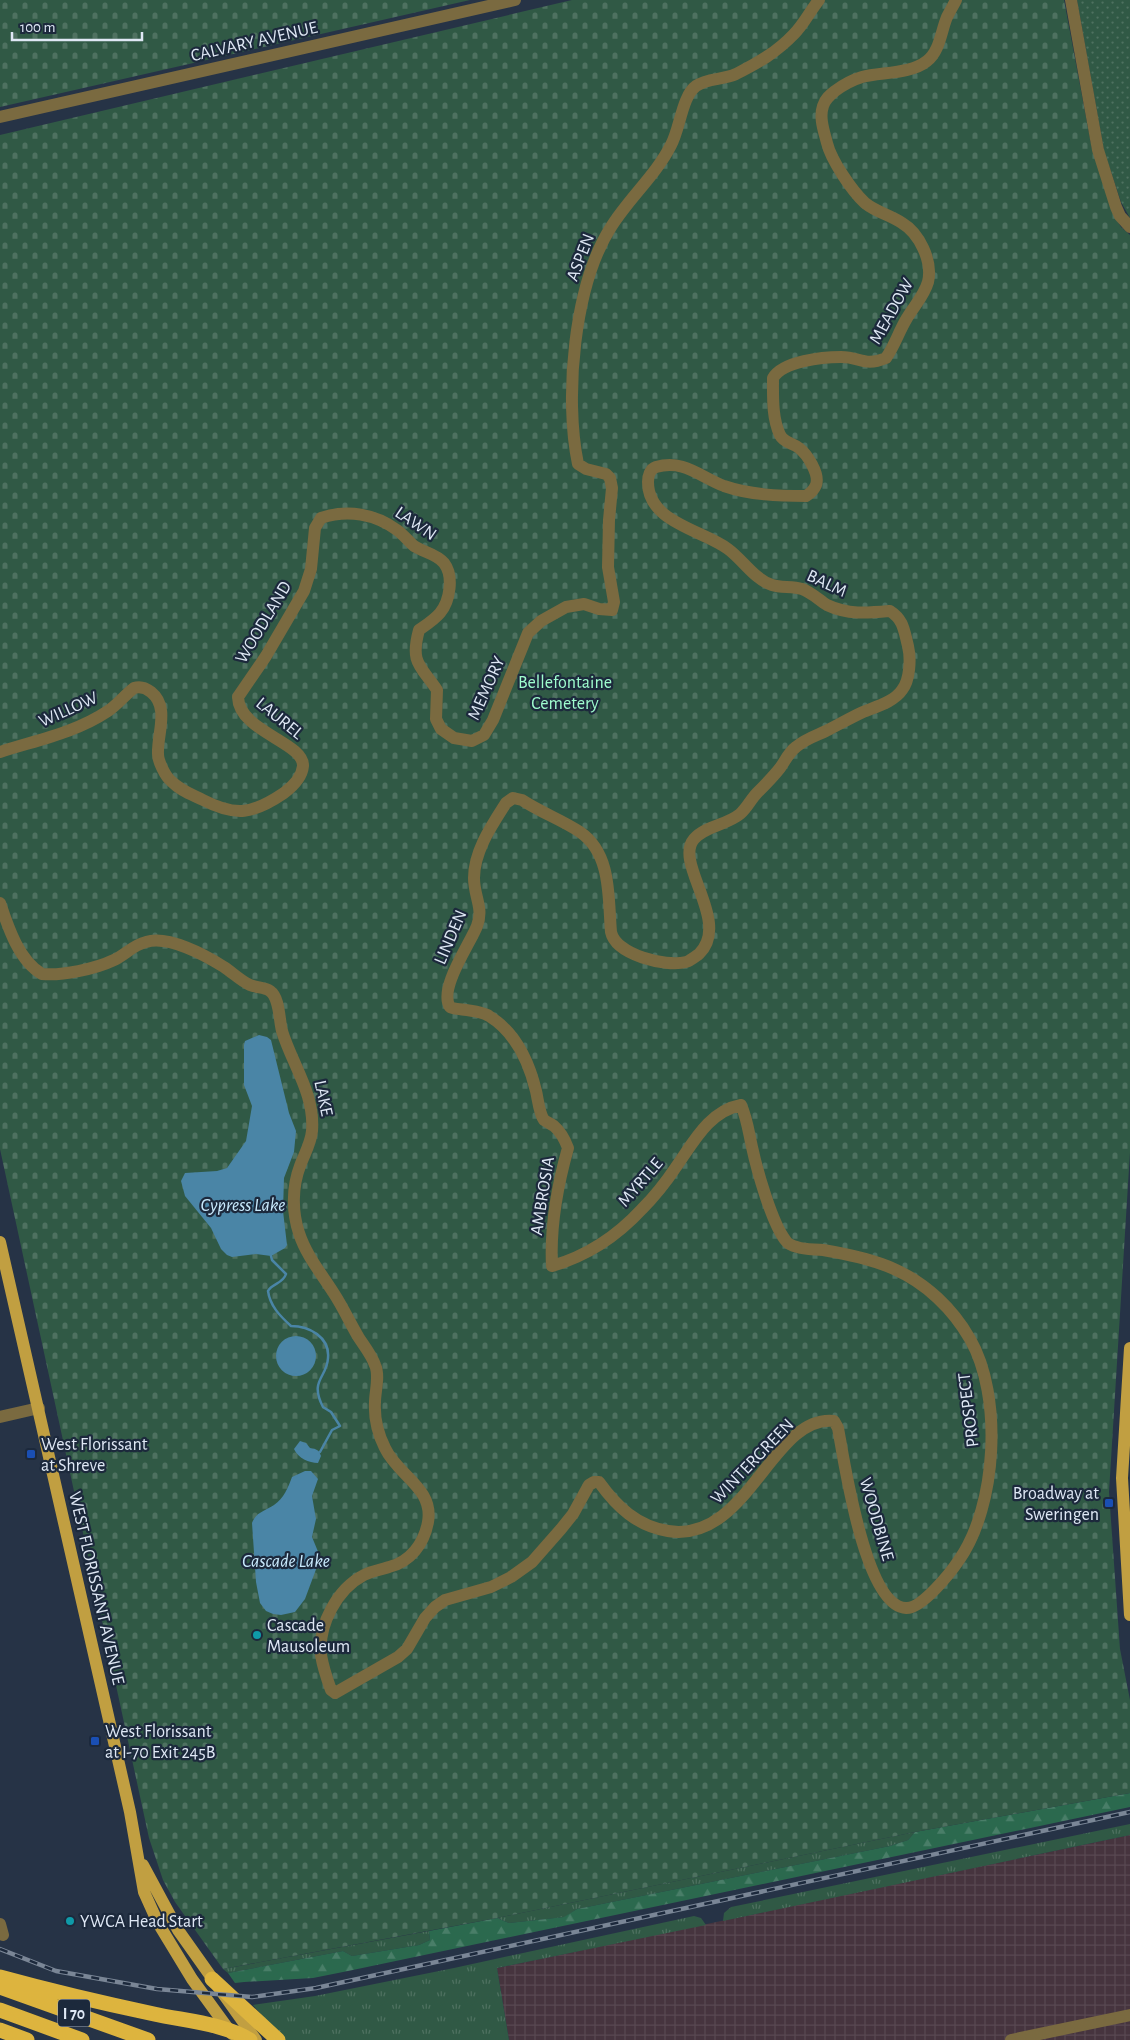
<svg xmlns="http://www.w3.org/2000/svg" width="1130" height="2040" font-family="'Alegreya Sans',sans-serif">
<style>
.industrial{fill:url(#industrial-grid)}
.grass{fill:url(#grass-tufts)}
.forest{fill:url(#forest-firs)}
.cemetery{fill:url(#cemetery-stones)}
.park{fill:url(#park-dots)}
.water{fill:#4a85a6}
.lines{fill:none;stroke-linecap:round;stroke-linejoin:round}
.stream{stroke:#4a85a6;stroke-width:2.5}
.minor{stroke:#7a6a40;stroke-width:12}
.major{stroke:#c19f41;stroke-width:12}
.highway{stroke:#ddb43e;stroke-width:15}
.rail-casing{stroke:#7a8696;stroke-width:4.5}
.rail{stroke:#1c293c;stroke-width:2.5;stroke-dasharray:8;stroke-linecap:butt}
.transit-dot{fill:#1a4fb4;stroke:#1c293c;stroke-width:2}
.culture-dot{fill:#0f9aa8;stroke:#1c293c;stroke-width:2}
.labels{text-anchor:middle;stroke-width:4.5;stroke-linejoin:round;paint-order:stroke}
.shield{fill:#1c293c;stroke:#a4afbe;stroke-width:1}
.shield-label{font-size:16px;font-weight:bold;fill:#dfe8f5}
.street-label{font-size:18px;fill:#dfe8f5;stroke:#1c293c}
.park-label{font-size:18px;fill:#9ffcce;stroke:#1c293c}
.poi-label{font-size:18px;fill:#dfe8f5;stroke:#1c293c;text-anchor:start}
.water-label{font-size:19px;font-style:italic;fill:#c8e9fc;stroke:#1c293c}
</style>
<defs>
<pattern id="industrial-grid" width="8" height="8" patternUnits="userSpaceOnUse" patternTransform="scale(1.25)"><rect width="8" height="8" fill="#46343e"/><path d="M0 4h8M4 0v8" fill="none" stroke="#584851"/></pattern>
<pattern id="grass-tufts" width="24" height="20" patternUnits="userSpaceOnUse" patternTransform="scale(1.25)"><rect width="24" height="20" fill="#305945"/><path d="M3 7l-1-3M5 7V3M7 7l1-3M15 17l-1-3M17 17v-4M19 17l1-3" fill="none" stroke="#4e7160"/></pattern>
<pattern id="forest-firs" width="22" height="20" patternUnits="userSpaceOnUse" patternTransform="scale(1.25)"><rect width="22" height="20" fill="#2b694e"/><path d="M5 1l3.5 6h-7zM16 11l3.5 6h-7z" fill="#497e68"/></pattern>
<pattern id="cemetery-stones" width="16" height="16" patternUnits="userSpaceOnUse" patternTransform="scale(1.25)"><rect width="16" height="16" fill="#305945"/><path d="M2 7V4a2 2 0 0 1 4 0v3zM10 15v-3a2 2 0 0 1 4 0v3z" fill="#4e7160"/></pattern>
<pattern id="park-dots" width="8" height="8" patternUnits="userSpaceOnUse" patternTransform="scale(1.25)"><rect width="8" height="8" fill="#305945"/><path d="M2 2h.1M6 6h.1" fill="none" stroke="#4e7160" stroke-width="1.8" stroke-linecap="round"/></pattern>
</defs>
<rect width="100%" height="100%" fill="#263346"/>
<path class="industrial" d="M1130,1835V2040H509L497,1968Z"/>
<path class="grass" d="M1130,1824V1835L723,1921L724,1913L731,1907Z
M915,1832L908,1840L890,1846L577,1909L565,1917L509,1923L497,1918Z
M694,1916L701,1918L706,1925L497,1968L509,2040H284L253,2005L315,1996L454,1968Z
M429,1931L430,1940L419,1945L352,1956L343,1951L228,1973L223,1969Z"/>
<path class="forest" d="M1130,1793V1807L348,1971L313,1978L244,1982L235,1983L228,1973L343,1951L352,1956L419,1945L430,1940L429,1931L497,1918L509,1923L564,1917L577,1909L890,1846L908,1840L915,1832Z"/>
<path class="cemetery" d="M0,0H470L0,107Z
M572,0H1064L1092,149L1114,216L1121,227L1130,235V1152L1109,1492L1120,1649L1130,1700V1793L915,1832L497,1918L223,1969L175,1902L163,1880L149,1838L0,1149V135Z"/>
<path class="park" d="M1077,0H1130V218L1121,202L1104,151Z"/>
<path class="water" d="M259,1035L267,1037L271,1040L289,1113L296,1131L294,1152L284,1178L283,1211L287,1245L285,1248L271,1256L256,1254L232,1257L227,1255L221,1249L211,1228L185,1196L181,1181L185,1173L217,1171L227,1168L246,1141L252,1106L244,1085V1045L245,1041Z
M276 1356a20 20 0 1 1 40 0a20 20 0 1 1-40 0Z
M300,1441L306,1443L310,1448C317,1449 319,1450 321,1456L318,1463C309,1463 298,1458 294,1449Z
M305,1471H311L318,1479L312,1496L316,1519L312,1537L319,1554L318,1564L305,1599L295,1612L281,1615L273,1614L266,1611L260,1603L256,1582L252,1523C256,1512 265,1511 274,1505C284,1498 288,1488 292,1477Z"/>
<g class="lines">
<path class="stream" d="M271,1256L272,1260L286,1274C283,1284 272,1283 268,1291C270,1306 280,1316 291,1326C309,1326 330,1337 328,1358C327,1378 309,1380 323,1407L331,1412L340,1426L332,1430L320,1452"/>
<path class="minor" d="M1071,0L1098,150L1116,207L1120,216L1130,227
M0,117L515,0
M0,752C37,740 75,733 108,711C117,705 125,695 134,688C140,686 146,688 151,692C170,707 157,734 158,754C158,761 165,776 171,781C181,791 191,794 203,800C236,817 253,814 284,793C292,787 302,777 303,766C304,742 239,732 238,697L266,656L304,591L311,569L315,528L321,518C348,509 375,514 397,530C404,535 408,541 414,546C423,552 437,554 444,563C454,576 450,601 440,613C434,620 426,625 419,630C410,663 420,665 437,690L436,719L441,729L454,738L472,741L484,735L493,720L528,633L541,621L566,607L584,604L599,609L612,610L614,602L608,567L609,520L612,488L610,478L606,474L586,469L578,464C564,397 574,285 611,227C629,198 656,175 671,145C680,129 682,96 696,86C707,78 723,80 736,74C758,63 777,52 794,34C804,24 810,11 819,0
M0,903C8,927 19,961 42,974C62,976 95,969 114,960C125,955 133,945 146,942C168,935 205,955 224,967C233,973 241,981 250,985C257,988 265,987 270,991C280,998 279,1020 282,1031C292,1064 315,1094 312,1131C311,1143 304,1155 300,1166C292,1187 292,1212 299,1233C306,1255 321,1273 333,1292C343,1307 350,1323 359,1338C365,1347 372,1356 375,1365C380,1376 375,1391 375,1402C374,1418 378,1434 385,1448C398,1476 434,1488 428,1522C424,1544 410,1562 389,1567C380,1570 372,1571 364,1575C337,1589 318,1625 321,1655C323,1667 327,1679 331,1690L335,1693L398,1657L407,1649L425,1618L435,1607L445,1600L491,1587L511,1577L532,1562L561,1529L573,1514L589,1485L594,1482H599C617,1507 637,1526 668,1531C748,1544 772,1414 834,1421L838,1428C844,1460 865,1607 906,1608C922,1609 951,1572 959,1560C997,1506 1003,1396 970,1339C953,1309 926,1283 894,1269C872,1259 847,1254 823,1250C815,1249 805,1250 797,1247C793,1246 788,1244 786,1241C772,1224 757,1170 752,1147C749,1134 747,1118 741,1105C709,1111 693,1143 676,1167C666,1182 654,1197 642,1209C618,1235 587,1256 552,1266C550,1227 557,1187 568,1148C565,1140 561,1132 554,1126C551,1124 547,1122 544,1120C539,1113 538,1099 536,1091C529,1062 515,1032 489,1016C479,1009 452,1010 450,1007C438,989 470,944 477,926C484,908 474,897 474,878C474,851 492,825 506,803L513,798L522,800C540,812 562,820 580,832C612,854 608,898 611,932C616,955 665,967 686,962C690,961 696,956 699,954C732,922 673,863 694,839C705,826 727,825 740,814C747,808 751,799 757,793C765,785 773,777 780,768C785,761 789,752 796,747C805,739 815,736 826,731C838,725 850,718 863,712C875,707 894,702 902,690C910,680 911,659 908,646C904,631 904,620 890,611C868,613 848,615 827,605C819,600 811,592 802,589C792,586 781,588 772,585C754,579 743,560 728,549C703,530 648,523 648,482C648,476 650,469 656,467C684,459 700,477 724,486C750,495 779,496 806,496C811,493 814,490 816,485C820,474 807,454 799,448C793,443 784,443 780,435C772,418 773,397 773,378C783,361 823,357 841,357C861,357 864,367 886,358C895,345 899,331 907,318C914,306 924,296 928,282C933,261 919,233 902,223C890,215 876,212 865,203C852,191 831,160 827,143C824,131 819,118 823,106C825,99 830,95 835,91C843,85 852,80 862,77C881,72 911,74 927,61C940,51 941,31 947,17C950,11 953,6 956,0
M0,1417L39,1408
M0,1924L3,1935
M1011,2040L1130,2015"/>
<path class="major" d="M0,1242L130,1812L144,1892L158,1923L192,1979L232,2034
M1130,1348L1122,1478L1130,1615
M143,1865L178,1930L256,2040"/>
<path class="highway" d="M0,1977C51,1991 102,2003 154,2014C185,2021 223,2023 250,2040
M212,1979L278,2040
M0,1987L148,2040
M0,2010L82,2040
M0,2030L27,2040"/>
<defs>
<path id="rail" d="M0,1949L56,1971L157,1989L252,1997L316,1988L1130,1812"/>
</defs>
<use href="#rail" class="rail-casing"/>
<use href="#rail" class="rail"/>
</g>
<g class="transit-dot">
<rect x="26" y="1449" width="10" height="10" rx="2.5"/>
<rect x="1104" y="1498" width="10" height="10" rx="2.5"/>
<rect x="90" y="1736" width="10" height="10" rx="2.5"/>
</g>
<g class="culture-dot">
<circle cx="257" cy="1635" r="5"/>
<circle cx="70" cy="1921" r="5"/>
</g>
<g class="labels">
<rect class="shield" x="58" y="1999.5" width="32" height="27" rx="4"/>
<g class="shield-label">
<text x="74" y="2019">I 70</text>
</g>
<g class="street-label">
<text transform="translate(254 41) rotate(-13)" y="6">CALVARY AVENUE</text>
<text transform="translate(580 257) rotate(-69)" y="6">ASPEN</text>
<text transform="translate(891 311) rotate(-61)" y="6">MEADOW</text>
<text transform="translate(416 523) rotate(34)" y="6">LAWN</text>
<text transform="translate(827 583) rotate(25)" y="6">BALM</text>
<text transform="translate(263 622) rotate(-59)" y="6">WOODLAND</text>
<text transform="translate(486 688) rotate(-66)" y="6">MEMORY</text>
<text transform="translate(68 709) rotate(-24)" y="6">WILLOW</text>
<text transform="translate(280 718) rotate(39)" y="6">LAUREL</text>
<text transform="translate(450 937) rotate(-67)" y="6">LINDEN</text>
<text transform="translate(324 1098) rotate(78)" y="6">LAKE</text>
<text transform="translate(640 1182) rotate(-49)" y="6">MYRTLE</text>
<text transform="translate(542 1196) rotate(-81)" y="6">AMBROSIA</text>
<text transform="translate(968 1410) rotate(-97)" y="6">PROSPECT</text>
<text transform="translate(752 1461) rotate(-46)" y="6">WINTERGREEN</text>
<text transform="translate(877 1519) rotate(74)" y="6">WOODBINE</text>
<text transform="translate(97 1588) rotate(77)" y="6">WEST FLORISSANT AVENUE</text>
</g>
<g class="park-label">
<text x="565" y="688">Bellefontaine<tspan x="565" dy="21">Cemetery</tspan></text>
</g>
<g class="poi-label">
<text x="41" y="1450">West Florissant<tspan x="41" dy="21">at Shreve</tspan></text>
<text x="1099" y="1499" text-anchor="end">Broadway at<tspan x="1099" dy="21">Sweringen</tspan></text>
<text x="267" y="1631">Cascade<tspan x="267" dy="21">Mausoleum</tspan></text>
<text x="105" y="1737">West Florissant<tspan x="105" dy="21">at I-70 Exit 245B</tspan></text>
<text x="80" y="1927">YWCA Head Start</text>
</g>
<g class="water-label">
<text x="243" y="1211">Cypress Lake</text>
<text x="286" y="1567">Cascade Lake</text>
</g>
</g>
<path d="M12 32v8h130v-8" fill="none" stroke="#dfe8f5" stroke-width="2.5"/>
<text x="20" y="32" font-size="15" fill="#dfe8f5" stroke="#1c293c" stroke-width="4" paint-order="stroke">100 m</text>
</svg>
